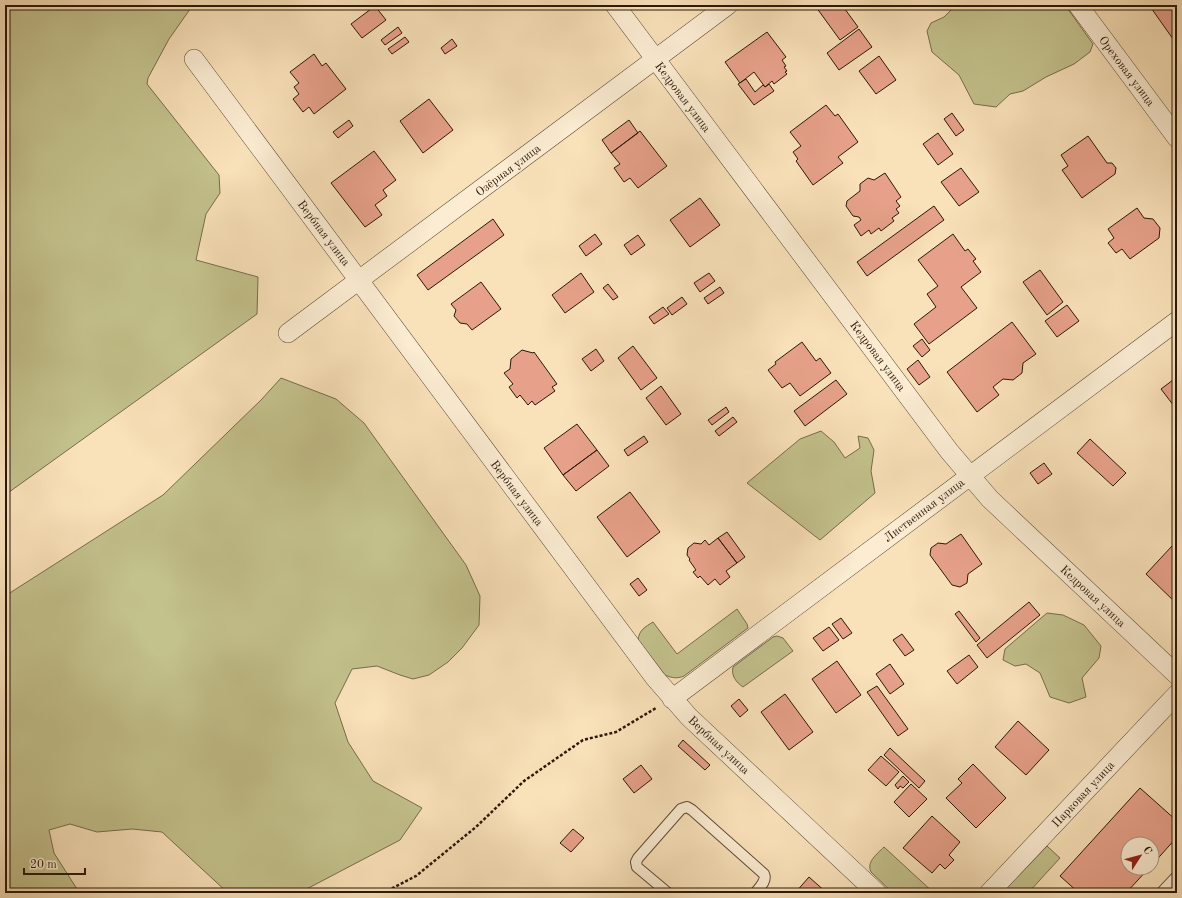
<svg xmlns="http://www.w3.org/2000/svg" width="1182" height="898" font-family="'Old Standard TT',serif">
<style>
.green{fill:#c3c18c;stroke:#776c4a}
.building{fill:#e7a18a;stroke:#2b1807}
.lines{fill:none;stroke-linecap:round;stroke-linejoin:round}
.lane-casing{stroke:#5e4a34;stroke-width:12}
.street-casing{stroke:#5e4a34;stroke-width:20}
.path{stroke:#2b1807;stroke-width:2.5;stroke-dasharray:3 2;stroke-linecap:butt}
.lane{stroke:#fbecd2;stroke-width:10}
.street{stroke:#fbecd2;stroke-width:19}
.labels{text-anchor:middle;stroke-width:3.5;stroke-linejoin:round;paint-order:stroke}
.street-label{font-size:12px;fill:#2b1807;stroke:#fbecd2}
</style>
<rect width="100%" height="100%" fill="#f9e1b9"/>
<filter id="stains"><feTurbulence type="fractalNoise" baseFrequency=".005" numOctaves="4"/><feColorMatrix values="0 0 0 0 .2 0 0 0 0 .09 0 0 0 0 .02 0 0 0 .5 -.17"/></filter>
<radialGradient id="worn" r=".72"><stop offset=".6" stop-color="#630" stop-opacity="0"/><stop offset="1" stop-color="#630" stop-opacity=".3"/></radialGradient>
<path class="green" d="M5,5H193L169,39L148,78L147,84L219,175L220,193L206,214L196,260L258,277L257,314L5,495Z
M956,5H1065L1093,44L1090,52L1074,64L1046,77L1023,91L1010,94L996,107L974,104L959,75L932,52L927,31L931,23L944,17Z
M281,378L336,399L364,423L466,565L480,596L479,625L462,648L448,662L429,675L413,679L400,675L377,666L352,669L335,703L348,742L373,781L422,808L400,840L299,893H228L162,832L132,829L97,832L70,824L49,830L54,853L77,889L95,893H5V596L163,495L261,400Z
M821,431L834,442L845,458L860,448L858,436L868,438L874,450L871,471L875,493L820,540L747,483L800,439Z
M737,609L747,624L748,628L684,676C677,679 672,678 665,675L638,640C639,630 645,627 653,622L677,654Z
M1047,613L1063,615L1084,625L1101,646L1099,658L1082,678L1086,697L1069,703L1050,697L1040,673L1026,664L1015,666L1003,660L1005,649Z
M777,636L783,638L793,651L743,687C736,682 731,676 733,667L773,637Z
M1047,846L1060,858L1028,893H1002Z
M884,847L934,893H893L871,872C866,862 877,854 884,847Z"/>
<path class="building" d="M819,5H842L858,27L840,40L816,7Z
M1149,5H1177V37L1173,39Z
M375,6L386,20L362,38L351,24Z
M398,27L402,33L385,45L381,40Z
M859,29L872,47L839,70L827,53Z
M767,32L786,57L782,60L786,66L784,67L787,71L785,72L787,74L774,84L772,81L765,87L754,72L740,83L725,62Z
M405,37L409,42L392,54L388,49Z
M452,39L457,46L445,54L441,48Z
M314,54L322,66L326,63L346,89L314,114L309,107L303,112L293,99L299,94L294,87L299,83L290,72Z
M879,56L896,80L876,94L859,71Z
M746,79L755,92L763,85L765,87L769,84L774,91L754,105L738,84Z
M429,99L453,130L423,153L400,121Z
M826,105L835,116L838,114L858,142L838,157L843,163L813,185L796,161L798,159L793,152L801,146L790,132Z
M952,113L964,130L956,136L944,119Z
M349,120L353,126L338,138L333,132Z
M629,120L638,133L611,153L602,140Z
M640,131L667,166L638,188L630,178L624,182L614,168L620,164L611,153Z
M938,133L953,154L938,165L923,144Z
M1088,136L1107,163H1112L1116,168L1115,174L1082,198L1062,170L1068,166L1061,155Z
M374,151L396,180L383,190L387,196L375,205L382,215L365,227L331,183Z
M961,168L979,192L959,206L941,182Z
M885,173L901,197L896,201L900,206L896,209L899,213L892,218L894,221L881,231L879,228L871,234L869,230L861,236L854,225L861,220L859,217L853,216L846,206L847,201L860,191V184L868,178L874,180Z
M700,198L720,225L690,247L670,220Z
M934,206L944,220L867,276L857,262Z
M1137,208L1144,218L1153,219L1160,228L1159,238L1130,259L1122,249L1116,253L1108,243L1114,238L1108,229Z
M493,219L504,235L428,290L417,275Z
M595,234L602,244L586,256L579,246Z
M953,234L965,251L968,249L976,259L973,261L981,272L961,287L977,308L929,344L914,324L936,307L927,294L938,286L918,260Z
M638,235L645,245L631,255L624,245Z
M1040,270L1063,302L1047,315L1023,282Z
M581,273L594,292L565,313L552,295Z
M709,273L715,281L700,292L694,283Z
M481,282L501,309L472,330L467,324L460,323L454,316L456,310L451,304Z
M608,284L618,297L613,300L603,288Z
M720,287L724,293L708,304L704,298Z
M682,297L687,304L672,315L667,308Z
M1067,305L1079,321L1057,337L1045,321Z
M663,307L669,314L654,324L649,317Z
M1012,322L1036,354L1023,363L1022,373L1013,380L1003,379L993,387L999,395L977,412L947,372Z
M922,339L930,350L922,357L913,346Z
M802,342L816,361L820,358L831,373L800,396L790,383L782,388L768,370L776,364L775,362Z
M633,346L657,378L641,390L618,358Z
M596,349L604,361L591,371L582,359Z
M522,350L533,353L534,352L557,384L552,387L555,391L535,405L532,401L528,405L520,395L517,398L509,387L513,384L504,373L510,369L511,359Z
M918,360L930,377L919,385L907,369Z
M1177,377V410L1161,389Z
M836,380L847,394L805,426L794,411Z
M661,386L681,414L666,425L646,398Z
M726,407L729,412L712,425L708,420Z
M733,417L737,422L719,436L715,431Z
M577,424L597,450L563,475L544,448Z
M644,436L648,442L628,456L624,450Z
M1090,439L1126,473L1113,486L1077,453Z
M597,450L609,466L576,491L563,475Z
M1044,463L1052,474L1038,484L1030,473Z
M630,492L660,532L627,557L597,517Z
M727,532L745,557L737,563L718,538Z
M961,534L982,564L968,574L967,583L960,587L952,585L930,555L931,548L938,543L946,544Z
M718,538L737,563L726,571L730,577L720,585L715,579L708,585L700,576L698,578L693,572L696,570L689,560L690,559L687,555L688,548L694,543L701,544L705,540L709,545Z
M1172,546L1177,551V604L1146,574Z
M638,578L647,590L639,596L630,584Z
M1029,602L1040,615L987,658L977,645Z
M959,611L980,638L976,642L955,614Z
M841,618L852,633L843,639L832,624Z
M829,627L839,640L823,651L813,638Z
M902,634L914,650L905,656L893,640Z
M969,655L978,667L957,684L947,671Z
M837,661L861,695L836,713L812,679Z
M890,664L904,684L890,694L876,674Z
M877,686L908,729L898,736L867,692Z
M785,694L813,732L789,750L761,712Z
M739,699L748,710L740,717L731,706Z
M1018,721L1049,750L1026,775L995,747Z
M683,740L710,765L705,770L678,746Z
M890,748L925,781L919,788L884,755Z
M881,756L899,772L886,786L868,770Z
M973,764L1006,798L976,828L946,798L962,783L958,779Z
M641,765L652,779L634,793L623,779Z
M903,776L909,782L903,788L900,786L898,789L895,785Z
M911,784L927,799L909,817L894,802Z
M1140,788L1177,821V837L1152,865V844H1128V868H1149L1126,893H1079L1060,876Z
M932,816L960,842L949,855L954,860L945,869L940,864L932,873L903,848Z
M573,829L584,838L571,852L560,843Z
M809,877L827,893H795Z"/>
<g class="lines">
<defs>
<path id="lane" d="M668,893L637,867L636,862L638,858L681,809L687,807L692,810L764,874C767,881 760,887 755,893
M1161,893L1177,876"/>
<path id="street" d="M615,5L949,451L990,499L1177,675
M1078,5L1177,138
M194,59L655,678L689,717L877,893
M288,333L728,5
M672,699L1177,321
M989,893L1177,694"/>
</defs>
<use href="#lane" class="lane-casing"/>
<use href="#street" class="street-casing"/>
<path class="path" d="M383,893L416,876L476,827L524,781L583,740L616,732L656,708"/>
<use href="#lane" class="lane"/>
<use href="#street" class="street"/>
</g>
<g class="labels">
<g class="street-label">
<text transform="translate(1127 71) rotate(53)" y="4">Ореховая улица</text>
<text transform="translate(683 97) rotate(53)" y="4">Кедровая улица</text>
<text transform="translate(508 170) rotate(-37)" y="4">Озёрная улица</text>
<text transform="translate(324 233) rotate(53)" y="4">Вербная улица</text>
<text transform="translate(878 356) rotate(53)" y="4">Кедровая улица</text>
<text transform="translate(517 493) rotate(53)" y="4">Вербная улица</text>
<text transform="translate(924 510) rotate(-37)" y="4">Лиственная улица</text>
<text transform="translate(1093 596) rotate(43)" y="4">Кедровая улица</text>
<text transform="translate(719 745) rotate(43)" y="4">Вербная улица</text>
<text transform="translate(1083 794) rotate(-47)" y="4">Парковая улица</text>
</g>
</g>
<rect width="1182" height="898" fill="none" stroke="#f9e1b9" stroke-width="20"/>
<rect x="6" y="6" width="1170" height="886" fill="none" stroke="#2b1807" stroke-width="2"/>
<rect x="10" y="10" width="1162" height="878" fill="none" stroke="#2b1807"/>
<g transform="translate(1140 856) rotate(54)"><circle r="19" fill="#fbecd2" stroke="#a89781"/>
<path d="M0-3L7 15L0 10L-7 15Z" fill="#8f2418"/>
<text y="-6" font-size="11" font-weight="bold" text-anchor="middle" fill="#2b1807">С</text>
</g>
<path d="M24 868v6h61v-6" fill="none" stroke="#2b1807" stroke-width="2"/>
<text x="30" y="868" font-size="12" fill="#2b1807" stroke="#fbecd2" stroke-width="3" paint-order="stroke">20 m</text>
<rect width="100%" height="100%" filter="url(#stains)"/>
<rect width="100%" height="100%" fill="url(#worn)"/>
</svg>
